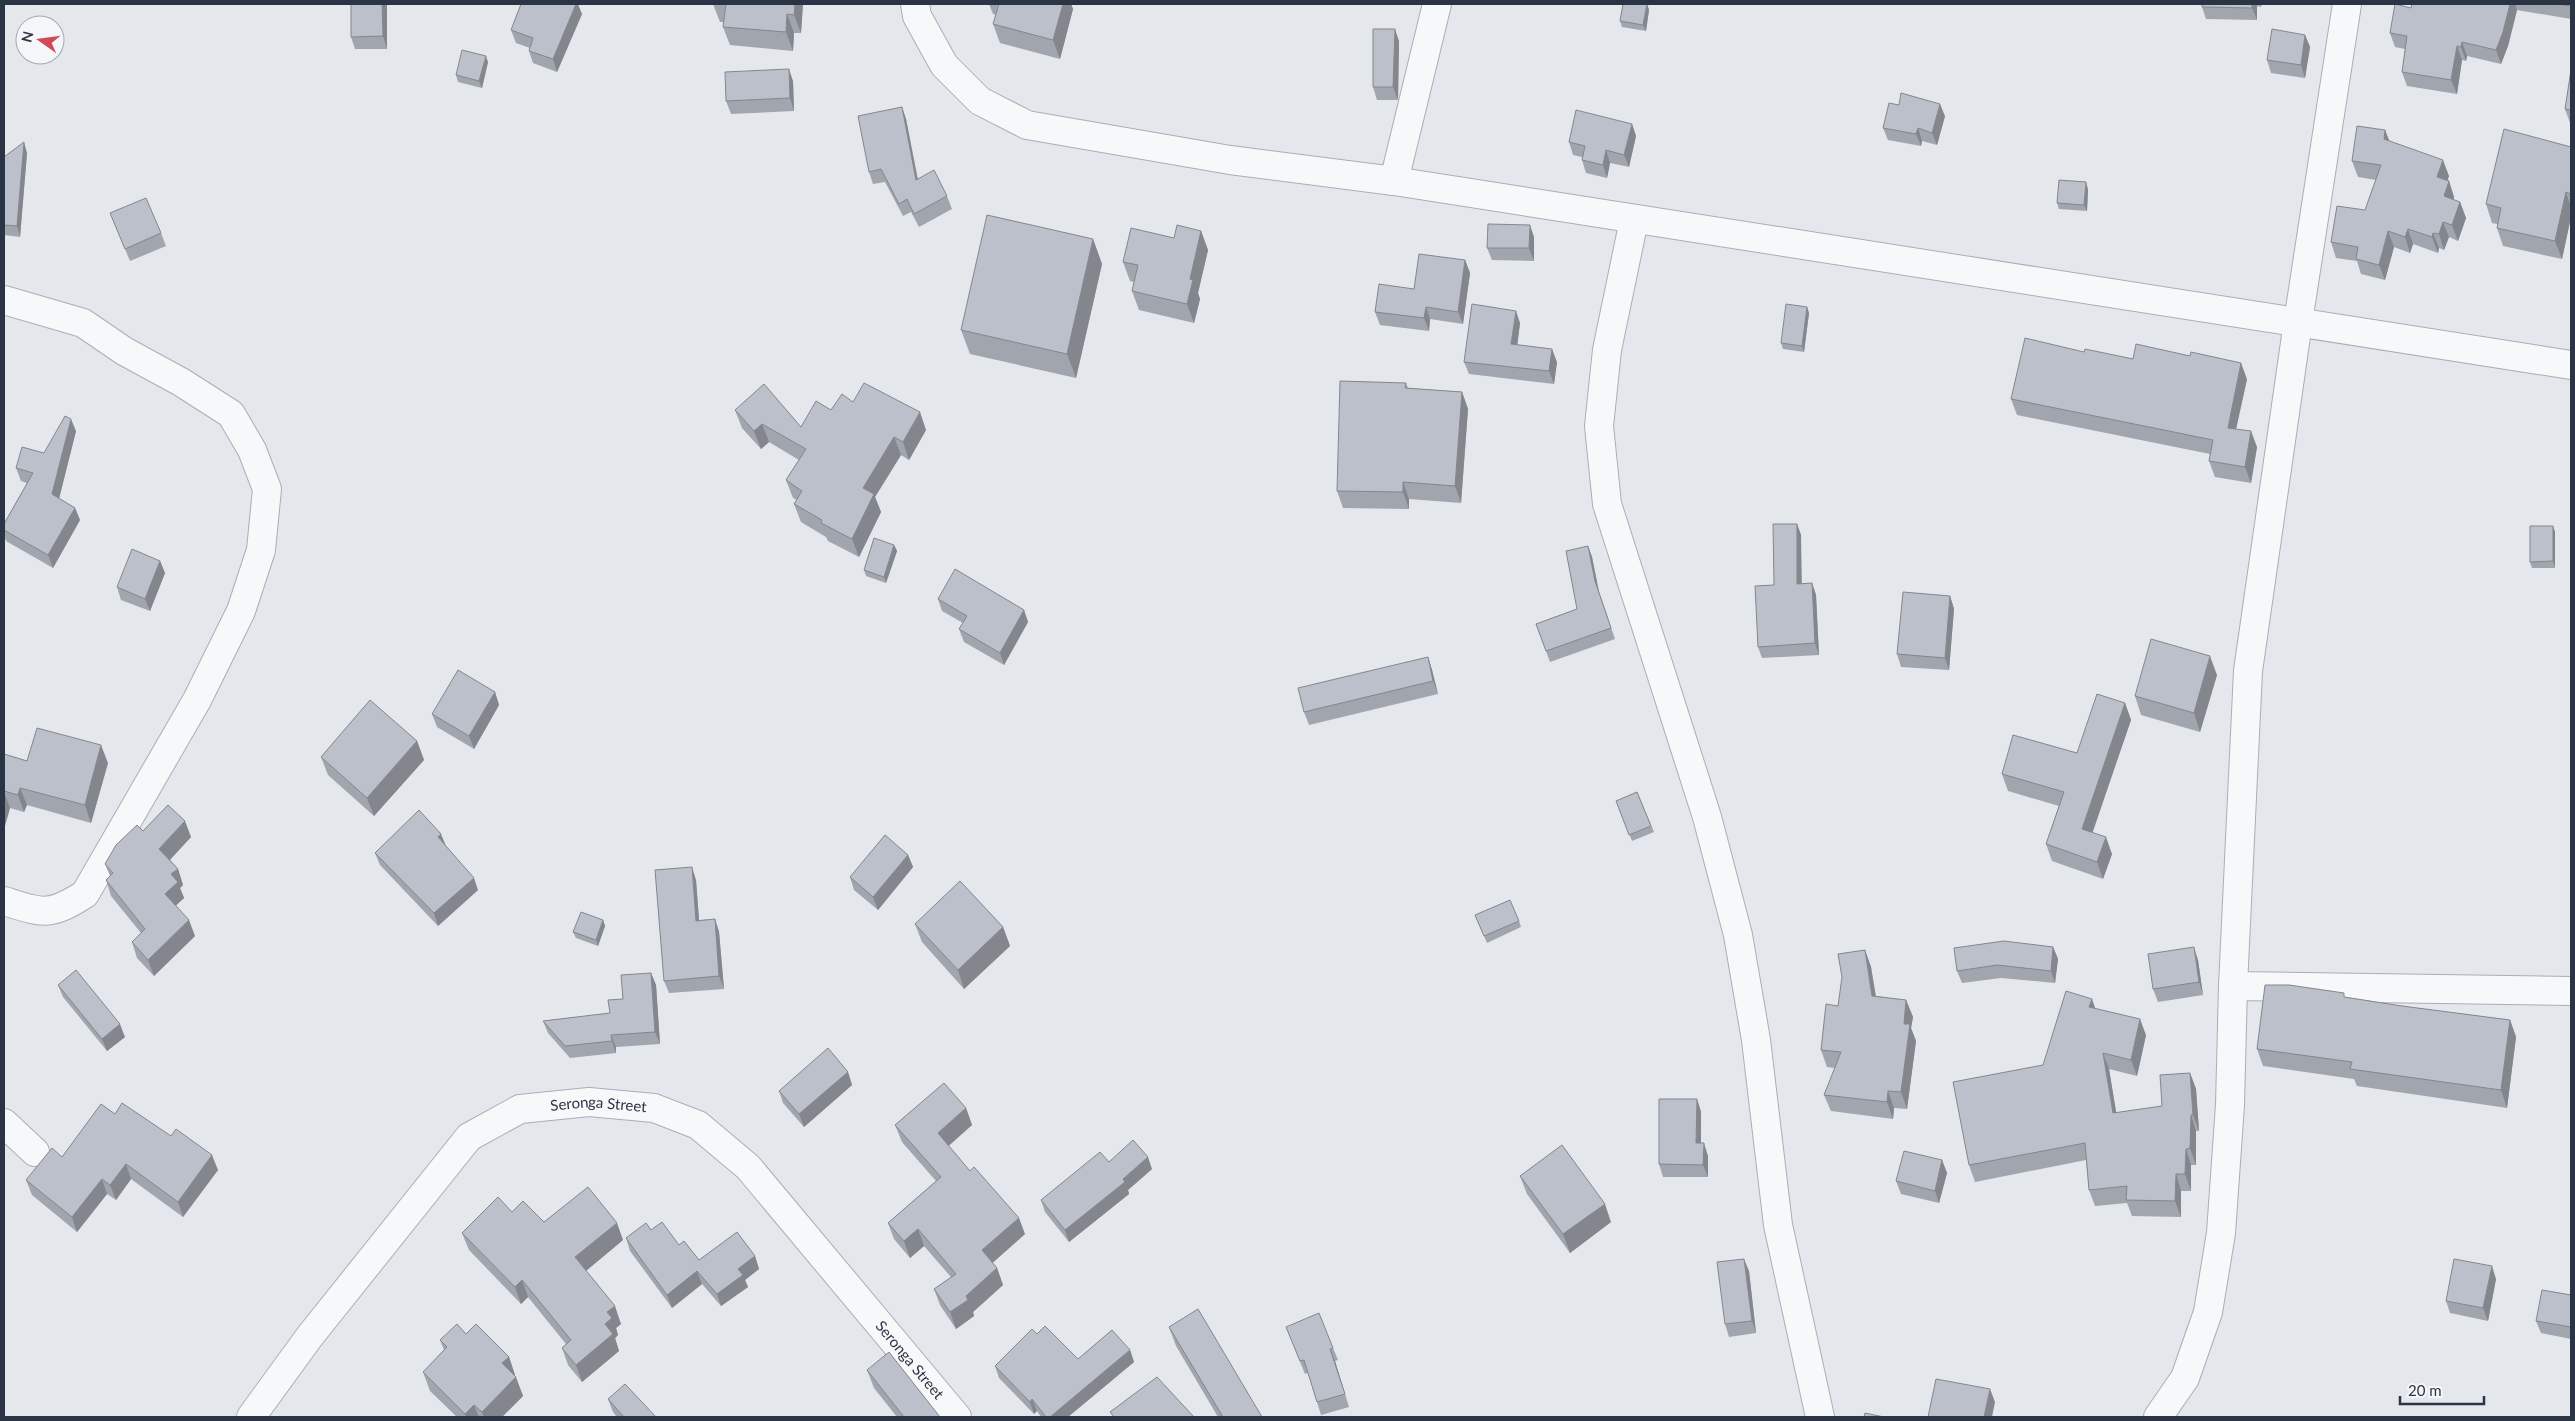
<svg xmlns="http://www.w3.org/2000/svg" width="2575" height="1421" font-family="Lato,sans-serif">
<style>
.lines{fill:none;stroke-linecap:round;stroke-linejoin:round}
.street-casing{stroke:#a9aeb7;stroke-width:30}
.street{stroke:#f7f8fa;stroke-width:28}
.wall{fill:#a1a5ae}
.shaded-wall{fill:#83868d}
.building{fill:#bbc0ca;stroke:#83868d}
.labels{text-anchor:middle;stroke-width:4;stroke-linejoin:round;paint-order:stroke}
.street-label{font-size:15px;fill:#2b3445;stroke:#f4f6f9}
</style>
<rect width="100%" height="100%" fill="#e4e7ec"/>
<g class="lines">
<defs>
<g id="street">
<path d="M915,4L917,16L944,65L980,101L1027,125L1230,160L1394,181L2571,365"/>
<path d="M1394,181L1437,4"/>
<path d="M1634,220L1607,350L1599,426L1607,504L1707,817L1738,935L1756,1040L1778,1225L1820,1417"/>
<path d="M4,300L83,323L124,351L181,382L231,414L252,450L267,489L261,550L241,611L197,700L85,894C49,917 43,913 4,901"/>
<path d="M2233,986L2571,991"/>
<path d="M4,1123L35,1152"/>
<path id="s1" d="M251,1417L310,1336L469,1137L520,1109L589,1102L654,1108L698,1125L748,1167L957,1417"/>
<path d="M2158,1417L2185,1378L2208,1312L2221,1233L2230,1105L2233,986L2248,671L2298,322L2347,4"/>
</g>
</defs>
<use href="#street" class="street-casing"/>
<use href="#street" class="street"/>
</g>
<path class="wall" d="M387,4V49H355L351,37Z
M713,4H803L801,33H794L793,51L730,45L723,27L724,22H720Z
M989,4H1071L1073,9L1060,59L1000,43L993,24L996,15L993,14Z
M1647,4L1649,10L1646,31L1622,27L1620,21Z
M2202,4H2262L2261,7L2257,6V20L2206,19L2202,7Z
M2412,4H2571V19L2517,10L2508,46L2501,64L2467,56L2466,61L2462,60L2457,94L2407,86L2402,72L2405,49L2395,47L2390,33L2411,8Z
M582,14L557,72L533,63L529,51L530,48L516,43L511,30Z
M2305,35L2310,47L2305,78L2271,73L2267,60Z
M1399,41L1398,100H1377L1373,87Z
M488,62L482,88L458,82L456,75Z
M2571,70V123H2570L2565,109Z
M793,81L794,111L731,114L726,101Z
M902,107L906,119L918,179L947,196L952,209L919,227L911,212L903,216L885,182L873,184L869,172Z
M1945,116L1937,145L1922,141L1921,146L1888,140L1883,128Z
M1632,124L1636,136L1629,167L1610,163L1607,178L1586,173L1582,160V157L1573,155L1569,142Z
M2385,130L2389,141L2449,176L2447,181H2449L2454,197V200L2460,202L2466,218L2458,241L2449,237L2444,250L2439,248L2438,253L2413,244L2410,253L2394,247L2385,280L2361,274L2357,261L2336,258L2331,242L2365,210L2376,180L2358,177L2352,161Z
M2571,147V217L2562,259L2503,246L2497,228V224L2492,223L2486,204Z
M27,153L20,237L4,235V157Z
M2088,189L2087,211L2059,209L2057,203Z
M110,213L161,233L166,246L130,261Z
M1201,231L1208,250L1198,293L1200,299L1194,323L1139,310L1132,291L1134,282L1130,281L1123,262L1174,238Z
M1534,237V261L1492,260L1487,248Z
M1093,239L1102,264L1076,378L970,354L961,330Z
M1465,260L1470,273L1463,324L1430,319L1429,331L1380,325L1375,312L1414,289Z
M1807,307L1809,313L1804,352L1783,349L1781,343Z
M1520,323L1517,345L1557,362L1554,384L1469,374L1464,362Z
M2247,379L2236,429L2257,447L2251,483L2215,477L2209,461L2210,454L2017,415L2011,399Z
M1406,383L1408,388L1462,392L1468,409L1461,503L1409,499V509L1343,508L1337,491Z
M853,402L926,430L909,460L901,455L875,497L881,512L859,557L828,541L826,537L801,522L794,504L797,500L793,498L786,480L799,460L769,442L761,449L742,428L735,410L801,427L831,410Z
M76,431L59,498L75,508L80,520L53,568L6,541L4,535V524L27,483L21,481L16,468L44,453Z
M1797,524L1801,535V584L1812,583L1816,595L1819,655L1762,658L1758,647L1774,585Z
M2553,526L2555,532V568H2532L2530,562Z
M894,545L897,551L886,583L866,576L864,570Z
M1588,546L1592,557L1599,592L1615,639L1550,662L1536,624L1577,609Z
M160,561L165,573L150,611L121,600L117,587Z
M1950,596L1954,609L1949,670L1901,667L1897,654Z
M938,599L1024,610L1028,622L1004,665L964,642L959,629L963,623L942,611Z
M1428,657L1432,670L1438,694L1309,725L1304,712Z
M2217,675L2200,732L2141,715L2135,696Z
M495,692L499,705L474,749L437,727L432,714Z
M2125,703L2131,720L2092,832L2112,854L2103,879L2052,861L2046,844L2059,806L2008,791L2002,774L2077,753Z
M417,741L424,760L374,816L328,775L321,757Z
M4,754L27,761L108,763L91,823L27,805L24,812L10,808L4,829Z
M1637,792L1654,832L1632,841L1616,801Z
M143,831L191,837L170,860L178,869L183,885L180,888L184,898L176,905L195,936L154,976L137,958L132,942L141,933L111,896L106,880L110,876L105,864Z
M375,853L478,890L438,926L380,865Z
M908,855L913,867L878,910L854,890L850,877Z
M696,880L699,920L715,919L719,932L724,989L669,993L664,981Z
M1475,915L1519,921L1521,927L1487,943Z
M603,920L605,926L598,946L576,938L573,932Z
M915,924L1003,927L1010,946L964,989L922,942Z
M2053,947L2058,959L2055,983L2001,978L1962,983L1957,971Z
M1865,950L1871,967L1876,996L1906,1000L1913,1017L1911,1028L1916,1041L1907,1109L1894,1108L1893,1119L1831,1111L1824,1095L1835,1068L1827,1067L1821,1050L1838,1006Z
M2198,960L2203,995L2158,1002L2153,989Z
M651,973L656,985L660,1044L616,1047V1053L570,1058L548,1033L543,1021L610,1013L623,999Z
M58,985L125,1037L107,1051L63,997Z
M2346,997L2402,1006L2510,1020L2516,1037L2507,1108L2357,1086L2354,1079L2263,1066L2257,1049Z
M2095,1008L2146,1035L2137,1076L2109,1069L2116,1113L2162,1106L2190,1073L2196,1089L2199,1131H2196V1165H2191V1191H2181V1217L2132,1216L2127,1203L2095,1206L2089,1190L2086,1160L1975,1182L1969,1165L2043,1065Z
M848,1072L852,1085L804,1127L783,1103L779,1091Z
M1697,1099L1701,1112V1143L1708,1156V1177H1663L1659,1164Z
M966,1108L972,1125L948,1146L1025,1234L992,1263L997,1268L1003,1285L973,1312L974,1316L956,1329L940,1305L934,1289L951,1277L924,1246L910,1258L894,1239L888,1223L936,1181L902,1142L895,1125Z
M115,1114L218,1170L183,1217L131,1179L116,1200L107,1194L77,1232L32,1195L26,1180L62,1157Z
M1942,1160L1947,1173L1939,1203L1901,1194L1896,1181Z
M1152,1169L1128,1190L1129,1194L1069,1242L1045,1212L1041,1200Z
M1520,1176L1611,1222L1570,1253L1527,1194Z
M512,1212L544,1222L623,1240L586,1271L621,1324L616,1328L618,1335L615,1338L619,1351L582,1382L568,1365L562,1348L566,1344L528,1297L521,1304L469,1250L462,1233Z
M651,1230L679,1245L699,1260L755,1256L759,1269L745,1280L748,1287L721,1306L702,1284L672,1308L630,1251L626,1238Z
M1749,1271L1756,1333L1729,1337L1725,1324Z
M2496,1279L2488,1321L2450,1313L2446,1301Z
M2571,1295V1339L2541,1333L2536,1321Z
M1169,1327L1262,1417H1218L1176,1346Z
M1286,1327L1333,1348L1338,1360L1335,1361L1349,1407L1321,1415L1308,1373L1305,1374Z
M466,1334L509,1357L515,1375V1376L523,1396L502,1417H457L430,1391L423,1372L444,1350L440,1340Z
M1037,1334L1078,1359L1130,1350L1134,1362L1068,1417H1041L1037,1411L1034,1414L999,1378L995,1366Z
M867,1370L940,1417H897L874,1388Z
M608,1399L656,1417H617L613,1412Z"/>
<path class="shaded-wall" d="M382,4H387V49L383,36Z
M576,4H578L582,14L557,72L553,59Z
M795,4H803L801,33L794,15Z
M1063,4H1071L1073,9L1060,59L1053,40Z
M1647,4L1649,10L1646,31L1643,25Z
M2252,4H2256L2257,6V20L2252,8Z
M2510,4H2515L2517,10L2508,46L2501,64L2496,50Z
M787,14L794,33L793,51L786,32Z
M1395,29L1399,41L1398,100L1393,87Z
M2305,35L2310,47L2305,78L2301,65Z
M2462,42L2467,56L2466,61L2461,47Z
M2457,46L2462,60L2457,94L2451,80Z
M486,56L488,62L482,88L479,81Z
M789,69L793,81L794,111L790,98Z
M1940,104L1945,116L1937,145L1932,133Z
M902,107L906,119L920,193L916,180Z
M1632,124L1636,136L1629,167L1624,155Z
M1918,128L1922,141L1921,146L1916,134Z
M2385,130L2391,145L2384,139Z
M24,142L27,153L20,237L17,226Z
M1606,150L1610,163L1607,178L1603,165Z
M2443,160L2449,176L2443,193L2437,177Z
M2449,181L2454,197L2449,212L2444,196Z
M2086,182L2088,189L2087,211L2084,205Z
M2566,192L2571,207V217L2562,259L2555,241Z
M2460,202L2466,218L2458,241L2452,225Z
M2443,222L2449,237L2444,250L2439,234Z
M1530,225L1534,237V261L1529,248Z
M2408,229L2413,244L2410,253L2405,237Z
M1201,231L1208,250L1198,293L1200,299L1194,323L1187,304L1190,279Z
M2388,231L2394,247L2385,280L2379,265Z
M2433,233L2439,248L2438,253L2432,237Z
M1093,239L1102,264L1076,378L1067,354Z
M1465,260L1470,273L1463,324L1458,312Z
M1426,307L1430,319L1429,331L1424,318Z
M1807,307L1809,313L1804,352L1802,346Z
M1516,311L1520,323L1516,356L1511,344Z
M1552,349L1557,362L1554,384L1549,371Z
M2241,363L2247,379L2233,443L2228,428Z
M1462,392L1468,409L1461,503L1455,486Z
M920,412L926,430L909,460L903,442Z
M71,419L76,431L57,507L52,494Z
M762,424L769,442L761,449L754,431Z
M2251,431L2257,447L2251,483L2245,467Z
M894,437L901,455L875,497L881,512L859,557L852,539L863,488Z
M1403,482L1409,499V509L1403,492Z
M75,508L80,520L53,568L48,555Z
M1797,524L1801,535L1802,595L1797,584Z
M2553,526L2555,532V568L2553,561Z
M894,545L897,551L886,583L884,577Z
M1588,546L1592,557L1599,592L1615,639L1595,581Z
M160,561L165,573L150,611L145,599Z
M1812,583L1816,595L1819,655L1815,643Z
M1950,596L1954,609L1949,670L1945,658Z
M1024,610L1028,622L1004,665L1000,653Z
M2210,656L2217,675L2200,732L2194,713Z
M1428,657L1432,670L1438,694L1433,681Z
M495,692L499,705L474,749L469,736Z
M2125,703L2131,720L2088,846L2082,829Z
M417,741L424,760L374,816L367,798Z
M101,745L108,763L91,823L85,805Z
M20,788L27,805L24,812L18,795Z
M4,792L10,808L4,829Z
M185,821L191,837L165,865L159,849Z
M441,834L446,846L438,837Z
M2106,837L2112,854L2103,879L2097,862Z
M908,855L913,867L878,910L873,897Z
M692,867L696,880L700,933L696,921Z
M178,869L183,885L180,888L184,898L171,910L165,894L171,874Z
M474,878L478,890L438,926L434,913Z
M715,919L719,932L724,989L719,976Z
M189,920L195,936L154,976L148,960Z
M603,920L605,926L598,946L596,940Z
M1003,927L1010,946L964,989L958,970Z
M2053,947L2058,959L2055,983L2051,971Z
M2194,947L2198,960L2203,995L2199,982Z
M1865,950L1871,967L1878,1012L1872,996Z
M651,973L656,985L660,1044L655,1032Z
M2092,999L2098,1016L2089,1007Z
M1906,1000L1913,1017L1911,1028L1916,1041L1907,1109L1901,1092L1904,1024Z
M2140,1019L2146,1035L2137,1076L2131,1060Z
M2510,1020L2516,1037L2507,1108L2501,1090Z
M120,1024L125,1037L107,1051L102,1039Z
M611,1035L616,1047V1053L612,1041Z
M2103,1053L2109,1069L2119,1129L2113,1113Z
M848,1072L852,1085L804,1127L799,1114Z
M2190,1073L2196,1089L2199,1131L2193,1115Z
M1888,1091L1894,1108L1893,1119L1887,1102Z
M1697,1099L1701,1112V1156L1696,1143Z
M966,1108L972,1125L944,1150L938,1133Z
M2191,1115L2196,1131V1165L2190,1148Z
M1704,1143L1708,1156V1177L1703,1165Z
M2186,1149L2191,1165V1191L2185,1174Z
M212,1155L218,1170L183,1217L178,1202Z
M1148,1157L1152,1169L1128,1190L1129,1194L1069,1242L1065,1230Z
M1942,1160L1947,1173L1939,1203L1935,1191Z
M126,1164L131,1179L116,1200L110,1185Z
M2176,1174L2181,1191V1217L2175,1201Z
M102,1179L107,1194L77,1232L72,1217Z
M1605,1204L1611,1222L1570,1253L1563,1234Z
M1019,1218L1025,1234L988,1267L982,1250Z
M617,1223L623,1240L581,1275L575,1257Z
M918,1229L924,1246L910,1258L904,1241Z
M755,1256L759,1269L745,1280L748,1287L721,1306L717,1294L738,1269Z
M1744,1259L1749,1271L1756,1333L1752,1321Z
M2492,1266L2496,1279L2488,1321L2483,1308Z
M997,1268L1003,1285L973,1312L974,1316L956,1329L950,1312L966,1296Z
M697,1271L702,1284L672,1308L667,1295Z
M522,1280L528,1297L521,1304L515,1287Z
M615,1306L621,1324L616,1328L618,1335L615,1338L619,1351L582,1382L576,1365L605,1324L607,1312Z
M1330,1349L1335,1361L1349,1407L1345,1394Z
M1130,1350L1134,1362L1068,1417H1050Z
M509,1357L515,1375L509,1382L502,1363Z
M516,1377L523,1396L502,1417H484L482,1412Z
M1990,1389L1995,1402L1992,1417H1984Z
M1032,1399L1037,1411L1034,1414L1030,1402Z
M474,1405L479,1417H466L465,1414Z"/>
<path class="building" d="M351,4H382L383,36L351,37Z
M521,4H576L553,59L529,51L533,38L511,30Z
M717,4H795L794,15L787,14L786,32L723,27L726,4Z
M999,4H1063L1053,40L993,24Z
M1623,4H1647L1643,25L1620,21Z
M2202,4H2252V8L2202,7Z
M2395,4L2411,8L2412,4H2510L2503,32L2496,50L2462,42L2461,47L2457,46L2451,80L2402,72L2407,36L2390,33Z
M2557,4H2571V6Z
M1373,29H1395L1393,87H1373Z
M2272,29L2305,35L2301,65L2267,60Z
M462,50L486,56L479,81L456,75Z
M789,69L790,98L726,101L725,72Z
M2571,70V110L2565,109Z
M1901,93L1940,104L1932,133L1918,128L1916,134L1883,128L1889,103L1899,105Z
M902,107L916,180L934,170L947,196L914,214L907,199L899,204L881,169L869,172L858,116Z
M1576,110L1632,124L1624,155L1606,150L1603,165L1582,160L1585,146L1569,142Z
M2357,126L2385,130L2384,139L2443,160L2437,177L2449,181L2444,196L2460,202L2452,225L2443,222L2439,234L2433,233L2432,237L2408,229L2405,237L2388,231L2379,265L2356,259L2358,247L2331,242L2337,206L2365,210L2381,165L2352,161Z
M2504,129L2571,147V194L2566,192L2555,241L2497,228L2501,208L2486,204Z
M24,142L17,226L4,225V157Z
M2059,180L2086,182L2084,205L2057,203Z
M146,198L161,233L125,249L110,213Z
M987,215L1093,239L1067,354L961,330Z
M1488,224L1530,225L1529,248H1487Z
M1177,225L1201,231L1190,279L1193,280L1187,304L1132,291L1138,265L1123,262L1131,228L1174,238Z
M1419,254L1465,260L1458,312L1426,307L1424,318L1375,312L1379,284L1414,289Z
M1472,304L1516,311L1511,344L1552,349L1549,371L1464,362Z
M1786,304L1807,307L1802,346L1781,343Z
M2025,338L2084,352L2085,349L2133,359L2136,344L2190,356L2191,352L2241,363L2228,428L2251,431L2245,467L2209,461L2213,440L2011,399Z
M1340,381L1406,383L1405,388L1462,392L1455,486L1403,482V492L1337,491Z
M864,383L920,412L903,442L894,437L863,488L874,494L852,539L821,523L822,520L794,504L802,491L786,480L806,449L762,424L754,431L735,410L764,384L801,427L816,401L831,410L842,394L853,402Z
M65,416L71,419L52,494L75,508L48,555L4,530V524L33,473L16,468L22,447L44,453Z
M1773,524H1797V584L1812,583L1815,643L1758,647L1755,586L1774,585Z
M2530,526H2553V561L2530,562Z
M874,538L894,545L884,577L864,570Z
M1588,546L1595,581L1611,628L1546,651L1536,624L1577,609L1566,551Z
M132,549L160,561L145,599L117,587Z
M955,569L1024,610L1000,653L959,629L967,616L938,599Z
M1903,592L1950,596L1945,658L1897,654Z
M2151,639L2210,656L2194,713L2135,696Z
M1428,657L1433,681L1304,712L1298,688Z
M458,670L495,692L469,736L432,714Z
M2097,694L2125,703L2082,829L2106,837L2097,862L2046,844L2064,792L2002,774L2013,735L2077,753Z
M370,700L417,741L367,798L321,757Z
M37,728L101,745L85,805L20,788L18,795L4,791V754L27,761Z
M1637,792L1651,826L1629,835L1616,801Z
M168,805L185,821L159,849L178,869L171,874L178,882L165,894L189,920L148,960L132,942L145,929L106,880L113,873L105,864L116,845L137,825L143,831Z
M419,810L441,834L438,837L474,878L434,913L375,853Z
M885,835L908,855L873,897L850,877Z
M692,867L696,921L715,919L719,976L664,981L655,870Z
M960,881L1003,927L958,970L915,924Z
M1510,900L1519,921L1484,936L1475,915Z
M581,912L603,920L596,940L573,932Z
M2004,941L2053,947L2051,971L1997,965L1957,971L1954,948Z
M2194,947L2199,982L2153,989L2148,954Z
M1865,950L1872,996L1906,1000L1904,1024H1910L1901,1092L1888,1091L1887,1102L1824,1095L1841,1052L1821,1050L1826,1004L1838,1006L1842,977L1838,954Z
M76,970L120,1024L102,1039L58,985Z
M651,973L655,1032L611,1035L612,1041L565,1046L543,1021L610,1013L608,1000L623,999L621,975Z
M2265,985H2289L2344,993V997L2402,1006L2510,1020L2501,1090L2350,1069L2352,1062L2257,1049Z
M2066,991L2092,999L2089,1007L2140,1019L2131,1060L2103,1053L2113,1113L2162,1106L2160,1075L2190,1073L2193,1115H2191L2190,1148L2186,1149L2185,1174H2176L2175,1201L2126,1200L2127,1186L2089,1190L2085,1143L1969,1165L1953,1082L2043,1065Z
M828,1048L848,1072L799,1114L779,1091Z
M944,1083L966,1108L938,1133L970,1171L974,1167L1019,1218L982,1250L997,1268L966,1296L968,1300L950,1312L934,1289L956,1274L918,1229L904,1241L888,1223L941,1177L895,1125Z
M1659,1099H1697L1696,1143H1704L1703,1165L1659,1164Z
M122,1103L171,1136L176,1129L212,1155L178,1202L126,1164L110,1185L102,1179L72,1217L26,1180L52,1148L62,1157L101,1104L115,1114Z
M1133,1140L1148,1157L1123,1179L1125,1182L1065,1230L1041,1200L1100,1152L1109,1162Z
M1562,1145L1605,1204L1563,1234L1520,1176Z
M1904,1151L1942,1160L1935,1191L1896,1181Z
M588,1187L617,1223L575,1257L615,1306L607,1312L612,1318L605,1324L613,1334L576,1365L562,1348L571,1340L522,1280L515,1287L462,1233L498,1197L512,1212L523,1201L544,1222Z
M662,1222L679,1245L684,1241L699,1260L737,1232L755,1256L738,1269L743,1275L717,1294L697,1271L667,1295L626,1238L646,1223L651,1230Z
M1744,1259L1752,1321L1725,1324L1717,1262Z
M2454,1259L2492,1266L2483,1308L2446,1301Z
M2542,1290L2571,1295V1327L2536,1321Z
M1198,1309L1262,1417H1223L1169,1327Z
M1319,1313L1333,1348L1330,1349L1345,1394L1317,1402L1304,1360L1300,1361L1286,1327Z
M457,1324L466,1334L476,1324L509,1357L502,1363L516,1377L482,1412L474,1405L465,1414L423,1372L447,1347L440,1340Z
M1045,1326L1078,1359L1112,1330L1130,1350L1050,1417H1046L1032,1399L1030,1402L995,1366L1032,1329L1037,1334Z
M889,1352L940,1417H904L867,1370Z
M1157,1377L1194,1417H1114L1110,1412Z
M1936,1379L1990,1389L1984,1417H1928Z
M625,1384L656,1417H624L608,1399Z
M1865,1413L1884,1417H1864Z"/>
<g class="labels">
<g class="street-label">
<text dy="5" stroke="none"><textPath href="#s1" startOffset="492">Seronga Street</textPath></text>
<text dy="5" stroke="none"><textPath href="#s1" startOffset="912">Seronga Street</textPath></text>
</g>
</g>
<rect width="2575" height="1421" fill="none" stroke="#2b3445" stroke-width="10"/>
<g transform="translate(40 40) rotate(284)"><circle r="24" fill="#f4f6f9" stroke="#a4a8b1"/>
<path d="M0-4L9 19L0 12L-9 19Z" fill="#d1495b"/>
<text y="-8" font-size="14" font-weight="bold" text-anchor="middle" fill="#2b3445">N</text>
</g>
<path d="M2400 1396v8h84v-8" fill="none" stroke="#2b3445" stroke-width="2.5"/>
<text x="2408" y="1396" font-size="15" fill="#2b3445" stroke="#f4f6f9" stroke-width="4" paint-order="stroke">20 m</text>
</svg>
